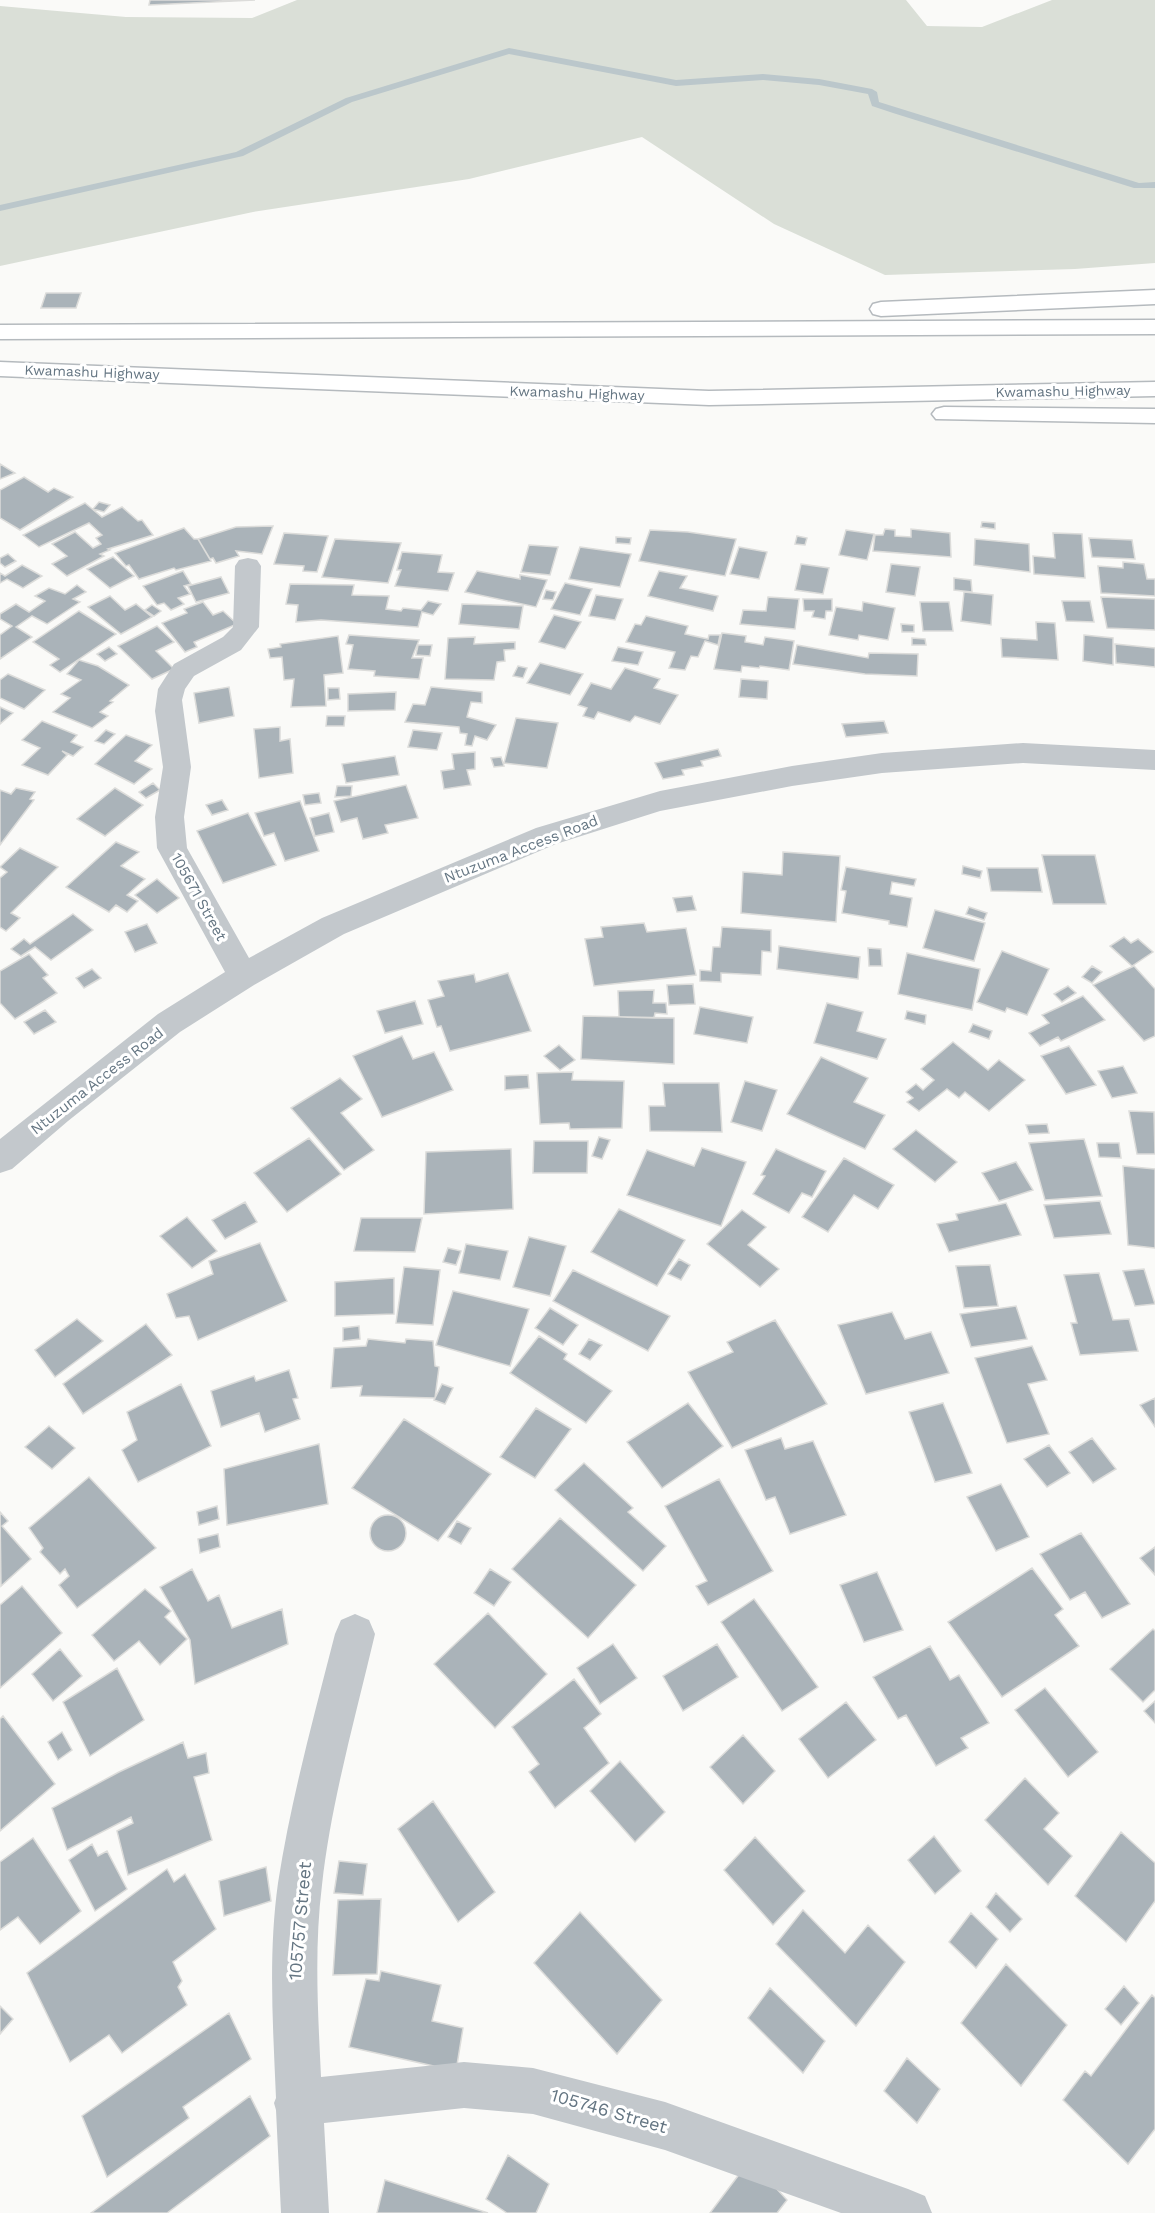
<svg xmlns="http://www.w3.org/2000/svg" width="1155" height="2213" font-family="'Work Sans',sans-serif">
<style>
.green{fill:#dadfd7}
.lines{fill:none;stroke-linecap:round;stroke-linejoin:round}
.stream{fill:#bbc7cb;fill-rule:evenodd}
.building{fill:#aab3b9;stroke:#dcdcda;stroke-width:1.5}
.major-casing{stroke:#b5babe;stroke-width:3}
.minor{fill:#c3c8cc;fill-rule:evenodd}
.major{fill:#fff;fill-rule:evenodd}
.labels{text-anchor:middle;stroke-width:6;stroke-linejoin:round;paint-order:stroke}
.far-street-label{font-size:14px;fill:#657683;stroke:#fff}
.street-label{font-size:15px;fill:#657683;stroke:#fff}
.near-street-label{font-size:18px;fill:#657683;stroke:#fff}
</style>
<rect width="100%" height="100%" fill="#fafaf8"/>
<path class="green" d="M297,0H906L927,26L982,27L1052,0H1155V263L1075,269L885,275L774,224L642,137L469,179L253,212L0,266V6L126,17L252,18Z"/>
<g class="lines">
<path class="stream" d="M509,48L676,80L763,74L819,79L872,89L877,92L879,102L1139,183L1155,182V188H1134L893,113L872,106L868,94L819,85L763,80L676,86L509,54L352,102L243,156L0,211V205L236,152L346,98Z"/>
</g>
<path class="building" d="M150,0H255L149,5Z
M46,293H81L76,308H41Z
M0,464L15,473L0,479Z
M24,477L48,492L54,488L73,497L20,530L0,518V490Z
M99,502L110,505L104,512L93,509Z
M85,503L102,517L122,507L138,521L142,520L153,535L108,549L110,550L100,554L104,556L67,576L52,564L67,556L52,544L75,532L93,548L101,544L96,538L102,535L89,523L39,547L23,535Z
M982,522L995,523V529L981,527Z
M273,526L262,554L236,551L239,556L216,563L213,558L210,559L198,539L236,527Z
M184,528L194,539H198L211,561L176,570L174,568L139,579L129,565L126,566L115,553Z
M885,529L895,530V536L911,537V529L950,533L951,557L873,551L875,535H883Z
M650,530L688,532L736,539L725,576L639,561Z
M846,530L874,534L867,560L839,555Z
M284,533L328,536L317,572L303,571L304,566L274,564Z
M1053,533L1082,534L1085,578L1034,574L1033,556L1055,558Z
M797,536L807,538L805,545L795,544Z
M616,537L631,538L630,544L616,543Z
M1089,538L1132,540L1135,559L1092,557Z
M335,539L401,543L388,583L322,577Z
M975,539L1029,544L1030,572L974,565Z
M529,545L558,547L550,575L521,572Z
M580,547L631,554L620,587L569,579Z
M739,547L767,552L759,579L730,574Z
M402,552L442,555L438,572L454,573L448,591L395,586L401,570H397Z
M8,554L16,561L5,567L0,563V558Z
M113,557L134,576L110,588L87,569Z
M1123,562L1144,564L1147,579H1155V596L1101,593L1098,566L1123,568Z
M801,564L829,568L823,594L795,590Z
M891,564L920,567L915,596L886,592Z
M22,565L42,576L23,588L7,579L0,583V573L5,576Z
M183,571L191,584L184,586L190,594L178,598L184,604L171,610L164,603L157,605L143,586Z
M477,571L520,579V575L547,580L536,607L465,592Z
M659,571L687,576L680,588L718,596L713,611L648,596Z
M221,577L229,593L196,602L188,586Z
M954,578L971,580L972,592L954,590Z
M565,583L592,589L580,615L551,609Z
M290,584L354,585L352,595L389,596L386,609L401,611L403,608L421,610L428,601L441,604L433,615L422,612L418,627L321,620L296,622L298,605L286,604Z
M77,585L86,592L73,599L80,602L47,624L32,616L16,627L32,637L0,659V635L12,626L0,619V614L16,604L29,612L45,601L35,596L49,588L65,594Z
M546,590L556,592L553,600L543,599Z
M964,592L993,595L991,625L961,621Z
M596,595L623,599L615,620L589,616Z
M110,596L125,610L136,604L152,617L121,634L88,607Z
M768,597L799,599L795,629L740,624L743,610L766,611Z
M1101,597L1155,599V630L1107,628Z
M803,599H832V611H826L825,619L812,617L814,611H804Z
M1062,601H1090L1094,622L1066,621Z
M203,602L213,615L223,611L237,624L194,642L197,647L185,652L162,623L187,613L184,609Z
M863,602L895,608L888,640L859,635L858,640L829,635L836,607L862,611Z
M920,602H949L953,631H923Z
M462,604L523,606L519,629L459,624Z
M152,605L161,611L154,616L145,610Z
M79,611L116,634L60,672L50,665L59,659L33,642Z
M554,615L581,622L565,649L539,642Z
M646,616L688,626L685,634L708,639L709,635H720L718,645L705,641L698,657L691,656L685,670L669,668L675,652L626,642L635,624L641,625Z
M1036,622L1055,623L1058,660L1002,657L1001,638L1037,640Z
M901,624L914,625V632H902Z
M157,626L174,642L156,651L174,669L152,679L118,646Z
M722,633L746,636L745,642L763,645L765,637L794,641L789,670L760,666L759,668L742,666L741,672L714,669Z
M349,635L419,640L412,658H423L419,679L374,676L375,671L348,669L353,645L346,644Z
M1084,635L1113,638V665L1083,661Z
M338,636L343,673L324,675L326,706L291,707L294,679L284,680L282,657L270,658L268,649L281,647L280,644Z
M475,637L474,644L515,642V649L504,650L505,661L497,662L494,680L445,679L448,638Z
M912,638L925,639L926,645H912Z
M1115,644L1155,648V667L1116,663Z
M418,645H432L430,656L416,655Z
M797,645L868,658L869,653L918,654L917,676L865,674L793,664Z
M109,647L117,654L105,661L97,654Z
M618,647L643,652L638,665L612,661Z
M79,660L98,666L129,685L110,701L113,702L100,712L108,716L92,728L53,712L70,698L61,694L81,680L67,674Z
M540,663L583,674L570,695L527,683Z
M518,666L527,668L523,678L513,676Z
M625,668L660,679L654,688L678,695L660,724L635,716L630,722L598,712L594,719L583,716L587,708L578,705L591,683L611,689Z
M8,674L45,690L24,709L0,698V680Z
M741,679L768,681L767,699L739,697Z
M229,687L234,716L199,723L194,693Z
M431,687L482,692V703L471,702L467,717L496,725L487,740L475,736L472,746L465,745L467,734L460,733L459,727L405,722L413,704L425,705Z
M328,688H339L340,699L328,700Z
M396,692L395,710L348,711V694Z
M0,707L13,713L0,724Z
M327,716H345L344,726H326Z
M516,718L558,723L547,768L504,763Z
M42,721L77,735L71,742L83,747L73,756L62,751L67,755L48,775L22,765L40,748L22,740Z
M884,721L888,733L846,737L842,724Z
M280,727V741L290,739L293,773L259,778L254,729Z
M106,730L115,734L104,744L95,741Z
M413,730L442,733L437,750L408,747Z
M126,735L152,745L135,761L152,769L134,784L95,764Z
M718,749L721,756L701,761L703,766L682,770L684,775L663,779L655,763Z
M475,752V769L467,770L471,785L444,789L441,771L454,769L452,754Z
M395,756L399,775L346,783L342,764Z
M501,757L504,766L494,767L491,758Z
M153,783L160,790L146,798L139,792Z
M406,785L418,818L385,825L388,833L363,839L357,818L341,822L334,801Z
M337,786H352L351,796L335,797Z
M16,788L35,792L30,799L34,800L0,845V790L11,794Z
M115,788L143,805L105,836L77,819Z
M319,793L321,803L305,805L303,795Z
M222,800L228,810L212,815L206,805Z
M300,801L319,851L285,861L274,833L264,836L255,813Z
M248,813L276,865L223,883L197,831Z
M329,813L334,832L315,836L310,818Z
M116,842L139,852L121,866L145,879L127,895L138,901L127,912L116,905L109,912L66,887Z
M20,848L58,867L11,913L20,918L6,931L0,927V878L7,872L0,867Z
M783,852L840,856L836,922L741,913L743,872L782,875Z
M1042,855H1095L1106,904H1053Z
M963,866L982,871L980,878L962,874Z
M846,867L916,879L914,886L892,882L890,894L912,898L907,927L889,924V921L842,913L846,891L841,890Z
M987,868H1038L1042,892L991,891Z
M157,879L179,898L157,913L135,895Z
M692,896L696,910L677,912L673,898Z
M969,907L987,913L984,920L966,914Z
M935,910L985,923L974,961L923,948Z
M73,914L93,930L51,960L35,947L21,956L11,949L24,939L30,944Z
M644,923L647,932L686,928L696,975L594,986L585,939L603,937L601,927Z
M147,924L157,943L135,952L125,932Z
M722,927L771,930V952L762,951L761,975L721,973V982L700,981V970L711,971L713,947H720Z
M1124,937L1131,943L1138,939L1153,952L1132,966L1110,946Z
M779,946L860,957L858,979L777,969Z
M868,948L881,949L882,966H869Z
M1002,951L1049,969L1027,1015L1007,1008L1005,1012L977,1002Z
M907,953L980,969L972,1010L898,994Z
M29,954L48,975L43,978L57,993L15,1019L0,1003V971Z
M1092,966L1102,972L1092,983L1082,977Z
M1134,966L1155,989V1036L1144,1041L1093,985Z
M92,969L101,978L84,988L76,978Z
M508,973L531,1031L450,1051L441,1026L437,1027L428,1000L444,996L438,981L474,974L476,982Z
M693,984L695,1004L669,1005L667,985Z
M1068,986L1076,993L1062,1002L1054,994Z
M654,990L653,1003H666L667,1014L655,1013L654,1018L619,1017L618,991Z
M1083,996L1105,1020L1061,1041L1058,1037L1040,1046L1029,1033L1049,1023L1042,1015Z
M415,1001L423,1024L385,1033L377,1011Z
M827,1003L863,1012L857,1031L886,1039L877,1059L814,1043Z
M700,1007L753,1017L747,1043L694,1034Z
M45,1010L56,1022L34,1034L24,1022Z
M907,1011L926,1015L925,1024L905,1019Z
M583,1016L674,1018V1064L581,1059Z
M973,1024L992,1031L989,1039L969,1032Z
M402,1036L413,1059L434,1052L453,1090L382,1117L353,1056Z
M953,1042L988,1070L999,1060L1025,1080L989,1111L965,1092L959,1098L947,1089L919,1111L907,1102L913,1098L906,1092L916,1084L923,1090L934,1080L921,1069Z
M559,1045L575,1060L560,1070L544,1056Z
M1069,1046L1096,1085L1066,1094L1041,1056Z
M821,1057L868,1078L854,1102L885,1115L865,1149L787,1114Z
M1123,1066L1137,1093L1112,1098L1098,1071Z
M573,1072L572,1080L624,1081L622,1128L570,1129L569,1123L540,1124L537,1073Z
M528,1075L529,1088L505,1090V1076Z
M340,1078L362,1099L341,1113L374,1150L344,1170L291,1108Z
M745,1081L777,1090L762,1131L731,1122Z
M663,1083H719L722,1132L650,1131L649,1106H665Z
M1129,1111L1154,1112L1155,1154H1137Z
M1047,1124L1049,1133L1029,1134L1026,1125Z
M916,1130L957,1162L935,1182L893,1149Z
M599,1137L610,1140L602,1159L592,1156Z
M309,1138L341,1174L287,1212L254,1173Z
M1084,1139L1102,1196L1045,1200L1029,1143Z
M534,1141H588L587,1173H533Z
M1097,1143H1119L1121,1158L1099,1157Z
M702,1148L746,1162L721,1226L627,1195L647,1150L694,1166Z
M511,1149L513,1209L424,1214L426,1152Z
M776,1149L826,1171L812,1197L802,1193L789,1213L753,1194L765,1176L761,1175Z
M844,1158L894,1185L878,1209L854,1195L828,1232L802,1217Z
M1016,1162L1033,1190L999,1201L982,1173Z
M1123,1166L1155,1169V1248L1128,1245Z
M1100,1201L1111,1234L1054,1238L1044,1205Z
M245,1202L257,1222L225,1239L212,1220Z
M1006,1203L1021,1235L949,1252L937,1224L958,1220L956,1214Z
M619,1209L685,1240L657,1286L591,1252Z
M742,1210L766,1227L748,1245L779,1269L760,1287L707,1244Z
M187,1217L217,1251L192,1268L160,1236Z
M361,1218H422L415,1252L354,1251Z
M529,1237L566,1246L550,1296L513,1287Z
M260,1243L287,1301L198,1340L189,1316L176,1318L167,1294L213,1274L209,1261Z
M466,1244L508,1251L500,1280L459,1273Z
M448,1248L461,1251L456,1265L443,1262Z
M679,1259L690,1265L681,1280L668,1274Z
M990,1265L998,1306L964,1308L956,1266Z
M404,1267L440,1270L433,1325L396,1323Z
M1144,1269L1155,1304L1135,1306L1123,1271Z
M573,1270L670,1316L648,1351L553,1301Z
M1099,1273L1113,1320L1129,1319L1138,1351L1080,1355L1071,1323H1077L1064,1275Z
M394,1278V1314L335,1316V1282Z
M453,1291L529,1309L510,1366L436,1345Z
M1016,1306L1027,1339L971,1347L960,1314Z
M550,1308L578,1325L563,1345L535,1328Z
M892,1312L905,1339L931,1332L949,1373L866,1394L838,1325Z
M77,1319L103,1341L55,1377L35,1350Z
M775,1320L827,1404L732,1448L688,1372L733,1352L727,1342Z
M146,1324L172,1355L83,1414L63,1384Z
M359,1326L360,1339L343,1341V1328Z
M539,1336L567,1354L564,1359L612,1391L586,1423L510,1373Z
M368,1339L405,1343L406,1339L433,1341L435,1366L439,1367L435,1398L360,1396L362,1386L331,1388L334,1348L366,1346Z
M589,1339L602,1345L590,1360L579,1354Z
M1032,1346L1047,1380L1028,1384L1049,1434L1007,1443L975,1358Z
M289,1370L298,1398L293,1399L300,1419L265,1432L259,1413L221,1427L211,1391L254,1376L256,1381Z
M181,1384L211,1446L138,1482L122,1450L137,1440L127,1412Z
M442,1384L453,1388L445,1404L434,1400Z
M1155,1398V1427L1140,1405Z
M688,1403L723,1446L662,1488L627,1442Z
M943,1403L972,1473L935,1482L909,1412Z
M536,1408L571,1429L535,1478L500,1457Z
M404,1419L491,1474L438,1541L352,1488Z
M49,1426L75,1448L52,1469L25,1447Z
M781,1438L785,1449L813,1441L846,1515L790,1534L775,1497L766,1500L745,1450Z
M1092,1438L1116,1469L1093,1483L1069,1452Z
M319,1444L328,1504L227,1525L224,1469Z
M1049,1445L1070,1473L1047,1487L1024,1459Z
M584,1463L633,1508L628,1512L666,1546L643,1571L555,1490Z
M89,1477L156,1548L77,1608L59,1585L69,1576L65,1569L60,1574L40,1552L43,1548L29,1528Z
M719,1479L773,1571L708,1605L696,1586L707,1581L665,1506Z
M1001,1484L1029,1537L996,1551L967,1497Z
M217,1506L219,1519L199,1525L197,1512Z
M0,1512L8,1521L2,1526L31,1559L1,1586Z
M370 1533a18 18 0 1 1 36 0a18 18 0 1 1-36 0Z
M560,1518L636,1585L588,1638L512,1569Z
M457,1521L471,1528L461,1544L448,1537Z
M1081,1533L1130,1604L1102,1618L1085,1592L1070,1600L1040,1554Z
M218,1534L220,1547L200,1553L198,1539Z
M1155,1547V1575L1140,1558Z
M1032,1568L1063,1609L1055,1615L1079,1646L1002,1697L948,1622Z
M192,1569L208,1601L219,1595L232,1628L282,1609L288,1644L195,1684L190,1640L160,1587Z
M490,1569L511,1582L494,1606L474,1593Z
M877,1572L903,1630L864,1642L840,1585Z
M22,1586L62,1633L0,1688V1605Z
M145,1589L171,1611L165,1617L187,1639L160,1665L139,1641L114,1661L92,1635Z
M754,1599L818,1687L782,1711L721,1622Z
M488,1613L547,1674L495,1728L434,1664Z
M1153,1629L1155,1631V1690L1143,1702L1110,1669Z
M613,1644L637,1678L600,1704L577,1668Z
M717,1644L738,1677L683,1711L663,1676Z
M930,1646L950,1680L959,1675L989,1723L961,1738L968,1748L936,1766L906,1715L898,1719L873,1677Z
M60,1649L82,1676L53,1701L32,1674Z
M117,1668L144,1720L90,1756L63,1702Z
M574,1679L601,1714L584,1728L609,1763L555,1808L529,1772L539,1764L512,1727Z
M1045,1688L1098,1752L1068,1777L1015,1710Z
M1155,1701V1723L1144,1711Z
M846,1702L876,1740L828,1778L799,1739Z
M3,1716L55,1784L0,1831V1719Z
M62,1732L72,1750L58,1760L48,1742Z
M743,1735L775,1771L743,1804L710,1767Z
M183,1742L188,1758L206,1753L209,1773L194,1777L212,1840L128,1875L117,1831L133,1823L131,1817L67,1850L52,1808L119,1772Z
M620,1761L665,1812L635,1842L590,1791Z
M1025,1778L1059,1813L1044,1829L1072,1856L1048,1885L985,1820Z
M433,1801L495,1892L458,1922L398,1829Z
M1121,1832L1155,1863V1901L1126,1942L1075,1896Z
M934,1836L961,1871L935,1894L908,1860Z
M755,1837L805,1891L773,1925L724,1870Z
M33,1838L81,1911L40,1944L18,1917L0,1930V1862Z
M92,1844L98,1856L107,1851L127,1889L95,1911L69,1860Z
M339,1861L367,1864L363,1895L334,1893Z
M266,1867L271,1901L224,1916L219,1881Z
M167,1869L174,1882L185,1874L216,1929L173,1962L182,1981L178,1987L187,2005L122,2053L109,2035L70,2062L27,1973Z
M996,1893L1022,1919L1010,1932L986,1907Z
M381,1899L377,1974L333,1975L338,1900Z
M803,1910L845,1953L868,1925L905,1962L856,2026L776,1944Z
M580,1912L662,2000L617,2054L534,1963Z
M971,1913L998,1939L976,1968L949,1942Z
M1006,1964L1067,2025L1021,2086L961,2023Z
M381,1971L441,1985L432,2021L463,2028L456,2071L349,2047L366,1979L379,1981Z
M1124,1986L1139,2003L1121,2025L1105,2009Z
M770,1988L825,2041L803,2073L748,2018Z
M1152,1995L1155,1998V2129L1128,2164L1063,2100L1085,2071L1091,2076Z
M0,2006L13,2019L0,2034Z
M229,2013L251,2059L183,2107L189,2118L107,2177L82,2116Z
M907,2058L940,2089L917,2123L884,2091Z
M250,2096L270,2136L167,2213H91Z
M508,2155L549,2184L536,2213H507L486,2199Z
M750,2160L787,2200L777,2213H710Z
M385,2180L488,2213H377Z"/>
<g class="lines">
<defs>
<path id="major" d="M1155,290V304L881,316L873,314L870,309L873,304L881,302Z
M1155,320V334L0,339V325Z
M0,362L709,391L1155,382V396L709,405L0,376Z
M944,407L1155,409V423L936,419L932,414L936,409Z"/>
</defs>
<use href="#major" class="major-casing"/>
<path class="minor" d="M248,558L257,560L261,566L259,627L241,650L194,676L185,689L182,700L191,767L184,817L187,848L249,958L322,918L536,828L660,791L792,766L882,753L1023,743L1155,750V770L1023,763L882,773L792,786L660,811L556,844L344,934L254,985L180,1032L68,1121L12,1169L0,1173V1139L158,1014L225,972L157,848L155,817L163,767L155,711L158,689L174,664L223,637L233,627L235,566L239,560Z
M355,1614L369,1620L375,1634C356,1715 331,1802 322,1885C314,1949 318,2013 321,2077L464,2062L533,2068L665,2102L908,2189L925,2196L932,2213H841L665,2150L533,2114L464,2108L324,2123L329,2213H281L276,2110L274,2103L276,2098C273,2026 268,1955 278,1883C291,1799 314,1716 335,1634L341,1620Z"/>
<use href="#major" class="major"/>
</g>
<g class="labels">
<g class="far-street-label">
<text transform="translate(92 372) rotate(2)" y="5">Kwamashu Highway</text>
<text transform="translate(1063 391) rotate(-1)" y="5">Kwamashu Highway</text>
<text transform="translate(577 393) rotate(2)" y="5">Kwamashu Highway</text>
</g>
<g class="street-label">
<text transform="translate(521 849) rotate(-21)" y="5">Ntuzuma Access Road</text>
<text transform="translate(199 897) rotate(61)" y="5">105671 Street</text>
<text transform="translate(97 1081) rotate(-38)" y="5">Ntuzuma Access Road</text>
</g>
<g class="near-street-label">
<text transform="translate(300 1921) rotate(-85)" y="6">105757 Street</text>
<text transform="translate(609 2111) rotate(16)" y="6">105746 Street</text>
</g>
</g>
</svg>
